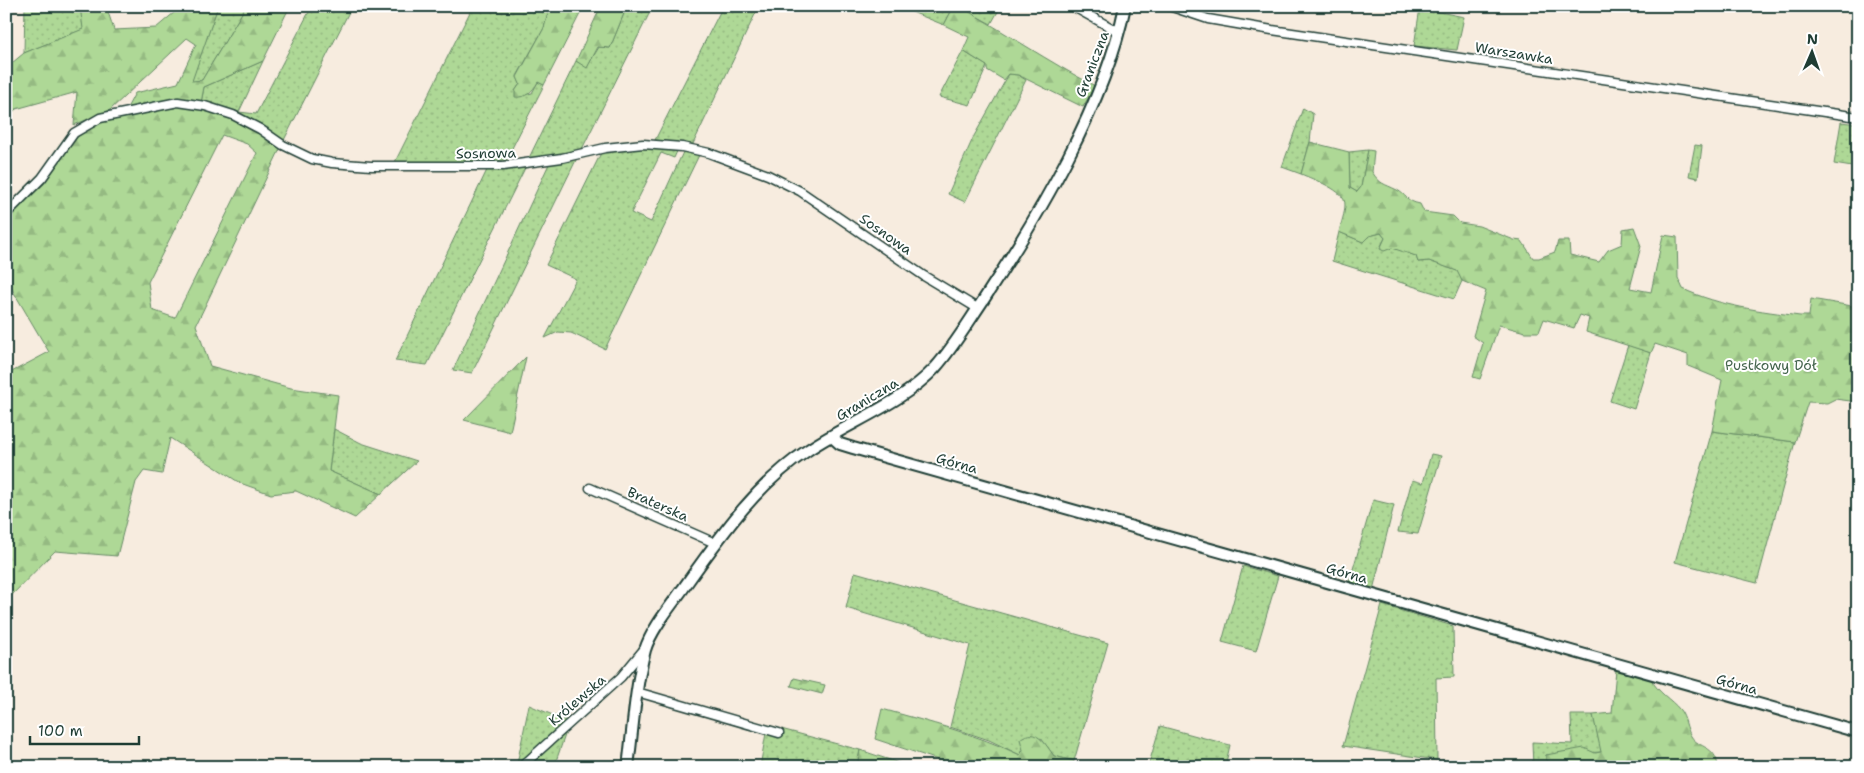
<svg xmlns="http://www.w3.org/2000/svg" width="1864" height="773" font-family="'Shantell Sans',sans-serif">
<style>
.grass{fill:url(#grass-dots);stroke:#668a65}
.forest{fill:url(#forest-firs);stroke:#668a65;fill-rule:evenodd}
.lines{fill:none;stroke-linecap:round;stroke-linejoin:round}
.street-casing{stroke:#1f3d34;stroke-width:11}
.secondary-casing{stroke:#1f3d34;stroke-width:14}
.street{stroke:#fff;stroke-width:8}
.secondary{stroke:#fff;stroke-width:10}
.labels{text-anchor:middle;stroke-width:4;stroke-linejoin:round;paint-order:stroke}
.street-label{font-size:14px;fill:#1f3d34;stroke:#fff}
.park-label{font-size:14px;fill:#43644c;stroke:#fff}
</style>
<defs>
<pattern id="grass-dots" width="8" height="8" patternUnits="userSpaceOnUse" patternTransform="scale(1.25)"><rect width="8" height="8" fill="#aed896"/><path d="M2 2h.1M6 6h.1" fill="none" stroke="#95ba82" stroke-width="1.8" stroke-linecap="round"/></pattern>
<pattern id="forest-firs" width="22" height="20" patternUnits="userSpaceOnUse" patternTransform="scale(1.25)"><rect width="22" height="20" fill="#aed896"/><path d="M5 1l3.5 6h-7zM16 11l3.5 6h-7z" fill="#95ba82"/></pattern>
</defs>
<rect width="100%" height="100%" fill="#f7ecdf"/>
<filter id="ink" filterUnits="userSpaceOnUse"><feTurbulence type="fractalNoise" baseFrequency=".02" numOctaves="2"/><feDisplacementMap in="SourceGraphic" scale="10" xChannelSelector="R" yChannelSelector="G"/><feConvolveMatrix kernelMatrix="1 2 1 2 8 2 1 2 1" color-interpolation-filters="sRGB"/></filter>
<g filter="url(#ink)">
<path class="grass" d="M25,6H80L84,29L24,53Z
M218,6H246L202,80L191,82Z
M312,6H352L283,142L201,103L204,87L263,61L239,112L256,114Z
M473,6H550L544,28L517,76L520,84L515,91L524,95L532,93L538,82L544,85L506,160L394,164Z
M627,6H653L581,151L528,160L576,61L587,67L599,47L610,48Z
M723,6H759L693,144L655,140Z
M897,6H954L944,25Z
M970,6H1001L991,24L967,11Z
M1420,8L1464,17L1457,50L1414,46Z
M963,51L987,66L970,105L939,97Z
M1009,74L1018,75L1026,80L965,202L948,194L974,136Z
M1303,108L1313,114L1310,142L1301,174L1282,167Z
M1841,122L1858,124V168L1834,164Z
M1695,145L1702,146L1698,178L1689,176Z
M638,148L678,149L674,158L661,153L631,213L651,222L684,150L700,153L605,349L571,333L558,332L545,338L576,279L546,265L601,153L617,149Z
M1368,150L1361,187L1357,192L1350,188L1349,152Z
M577,158L472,373L453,370L549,164Z
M488,168H525L427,365L395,361Z
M1339,232L1363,242L1369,236L1381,233L1385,238L1380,248L1392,247L1416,256L1418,262L1429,261L1458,271L1462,281L1454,299L1332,261Z
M1628,345L1651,353L1634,409L1610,401Z
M334,429L361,443L417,461L381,494L329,471Z
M1712,431L1795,442L1757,583L1675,562Z
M1431,454L1441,456L1418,534L1398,532L1412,480L1423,483Z
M1373,500L1394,505L1373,590L1349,583Z
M1243,566L1278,576L1256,651L1222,642Z
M855,572L1108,643L1074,761L1054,756L1041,738L1023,750L1020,755L989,740L950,727L970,645L846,608Z
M1382,605L1453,626L1454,677L1436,678L1437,760L1343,746Z
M529,705L567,721L517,764Z
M1571,715H1593L1602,752L1546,755V760L1550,767H1533L1532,742L1572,744Z
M1160,726L1230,745L1225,767H1148Z
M781,729L860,750L857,767H760L766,733L779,737Z
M566,732L554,767H526Z"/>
<path class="forest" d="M80,6H106L114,30L156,28L182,6H218L192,81L202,80L246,6H290L263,61L204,87L201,103L126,110L135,93L178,83L196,44L187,38L110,110L74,125L77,92L16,109L6,119V68L24,53L83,29Z
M550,6H584L544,85L538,82C532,92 526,98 515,97V91L520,84L517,77L544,28Z
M601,6H627L610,48L598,47L587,68L576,61Z
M954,6H959C1005,32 1049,62 1095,86L1083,107L1018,75L1009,74L1004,80L987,70V66L963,51L969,37L944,25Z
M177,104C216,109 249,124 281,147L196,325L210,366L291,388L338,395L329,471L381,494L355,518L296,491L271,494L240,483L170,438L162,474L144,471L136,482L117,556L55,551L6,601V375L49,352L6,279V218L44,184L73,140L102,120ZM222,135L247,144L257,153L175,318L152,310L148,282Z
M1310,142L1349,152L1350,188L1357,192L1361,187L1368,150L1374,151L1372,172C1381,185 1383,183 1397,190C1407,195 1405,201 1420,204L1424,212L1453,216L1460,223L1479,226L1514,240L1522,241L1533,258H1539L1555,252L1558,241H1569L1570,255L1599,262L1608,250L1622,244L1623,229L1634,227L1641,246L1630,288L1651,292L1663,235L1677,237L1678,278L1683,289C1720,306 1760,311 1800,316H1809L1811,299L1858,307V402L1835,399L1827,403L1808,402L1795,442L1712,431L1722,380L1688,366V355L1655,344L1651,353L1586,332L1589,318L1580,315L1574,328L1544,319L1539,332H1525L1499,325L1480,379L1473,377L1483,343L1473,336L1486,291L1462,281L1457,271L1429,261L1418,262L1416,256L1392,248L1384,251L1380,249L1385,238L1381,233L1369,236L1363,242L1339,232C1341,223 1345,213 1345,205C1346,190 1312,179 1301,174Z
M526,357L510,432L464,420Z
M1616,670L1651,679C1658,693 1671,699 1680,710C1686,718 1686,728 1691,736C1699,749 1716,745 1718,767H1550L1546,760V755L1584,748L1595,753L1601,752L1593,715L1612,713Z
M794,678L825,685L822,694L791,686Z
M882,709C929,722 976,734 1020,755L1023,750L1020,739C1036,726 1046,745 1054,756L1074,761L1073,767H947V763L875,739Z
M860,750L911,767H857Z"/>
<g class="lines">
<defs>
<path id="street" d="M1072,6L1119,32
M1169,6L1208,19L1272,30L1858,117
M6,214L42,178L74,133L100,118L178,102L205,106L233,115L260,129L283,145L312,159L332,163L371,166H503L562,158L605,148L643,144L682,147L709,153L768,175L800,191L924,276L977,308
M590,488L715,543
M637,692L779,733
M521,767L621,677L645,648"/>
<path id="secondary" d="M831,436L840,444L853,448L1858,732
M628,767C633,728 635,688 645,650C651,630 670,607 682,590C719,538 755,485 808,450C849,422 900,405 935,368C953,348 969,321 984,299C1039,215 1105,105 1125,6"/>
</defs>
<use href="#street" class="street-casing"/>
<use href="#secondary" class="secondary-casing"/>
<use href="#street" class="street"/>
<use href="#secondary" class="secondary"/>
</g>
</g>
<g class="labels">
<g class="street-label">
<text transform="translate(1514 53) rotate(9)" y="5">Warszawka</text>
<text transform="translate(1092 64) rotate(-69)" y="5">Graniczna</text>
<text transform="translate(486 153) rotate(-1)" y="5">Sosnowa</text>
<text transform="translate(886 234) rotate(35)" y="5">Sosnowa</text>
<text transform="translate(867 399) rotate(-31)" y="5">Graniczna</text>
<text transform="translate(957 463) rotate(16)" y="5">Górna</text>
<text transform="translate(658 504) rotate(24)" y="5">Braterska</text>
<text transform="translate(1347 573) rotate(16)" y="5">Górna</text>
<text transform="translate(1737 684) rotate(16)" y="5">Górna</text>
<text transform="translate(577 700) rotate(-41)" y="5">Królewska</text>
</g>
<g class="park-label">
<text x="1771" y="370">Pustkowy Dół</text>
</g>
</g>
<rect width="1864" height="773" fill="none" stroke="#fff" stroke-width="25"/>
<rect x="12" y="12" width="1839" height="748" fill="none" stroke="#1f3d34" stroke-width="2" filter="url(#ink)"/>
<g transform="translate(1812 52) rotate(2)" stroke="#ffffff" stroke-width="4" paint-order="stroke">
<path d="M0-4L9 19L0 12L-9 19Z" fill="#1f3d34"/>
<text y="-8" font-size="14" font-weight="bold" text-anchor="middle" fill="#1f3d34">N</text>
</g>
<path d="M30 736v8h109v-8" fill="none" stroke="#1f3d34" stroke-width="2.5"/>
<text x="38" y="736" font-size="15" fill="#1f3d34" stroke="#ffffff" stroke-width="4" paint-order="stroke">100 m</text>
</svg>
